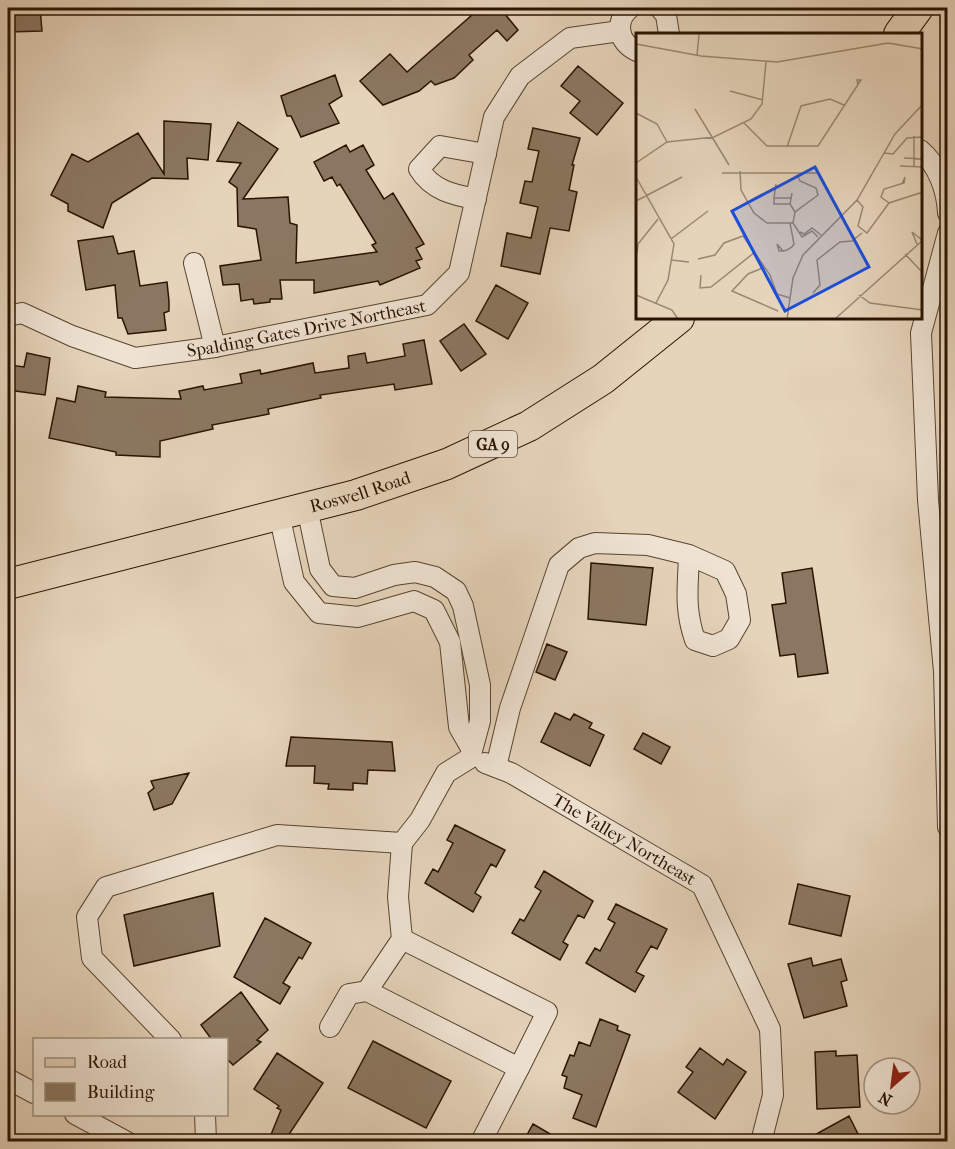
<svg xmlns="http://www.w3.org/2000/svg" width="955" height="1149" font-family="'IM FELL French Canon',serif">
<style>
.building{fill:#8b7761;stroke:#291401;stroke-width:1.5}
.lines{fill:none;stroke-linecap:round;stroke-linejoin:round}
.minor-casing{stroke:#58442f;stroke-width:22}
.primary-casing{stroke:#291401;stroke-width:32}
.minor{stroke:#eee2d2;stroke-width:20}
.primary{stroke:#e5d3ba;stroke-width:30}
.labels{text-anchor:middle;stroke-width:4.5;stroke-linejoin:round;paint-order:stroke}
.shield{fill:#eee2d2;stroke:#645240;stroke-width:1.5}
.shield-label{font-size:16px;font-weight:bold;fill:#291401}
.street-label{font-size:18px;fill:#291401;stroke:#eee2d2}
.inset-road{fill:none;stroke:#9a8770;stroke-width:1.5}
.view{fill:#1d4ed8;fill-opacity:0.15;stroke:#1d4ed8;stroke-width:3}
.inset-edge{fill:none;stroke:#291401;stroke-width:3}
</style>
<rect width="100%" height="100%" fill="#e5d3ba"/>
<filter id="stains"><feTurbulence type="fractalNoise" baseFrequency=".00333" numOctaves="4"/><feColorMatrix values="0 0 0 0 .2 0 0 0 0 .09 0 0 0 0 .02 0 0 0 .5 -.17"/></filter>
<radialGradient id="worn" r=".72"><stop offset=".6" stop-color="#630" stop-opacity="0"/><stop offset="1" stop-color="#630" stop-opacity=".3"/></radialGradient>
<path class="building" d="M8,8H40L42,31L8,32Z
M480,8H500L518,30L507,41L497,30L469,55L473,60L454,78L435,85L431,81L419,91L383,105L360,81L390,54L407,72Z
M578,66L623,103L597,135L570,113L580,101L561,86Z
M335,75L342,96L329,104L339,123L301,137L291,116H287L281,96Z
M164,121L211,124L208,160L187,158L188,179L152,178L112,203L103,228L68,211V204L51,195L72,154L88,162L138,133L164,174Z
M238,122L278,149L243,199L288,197L290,223L297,225L296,263L377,252L372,245L376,243L340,184L337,186L332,177L324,181L314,162L346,145L350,152L363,145L374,165L366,170L384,199L393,193L424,244L416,248L422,259L416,261L420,268L380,285L378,281L314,293V280H280L282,299H270V302L254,304L253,299L241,301L239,284L223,285L220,266L261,260L256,229L238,226L237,188L229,182L241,163L217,161Z
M533,128L580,138L572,165H574L569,190L577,192L569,231L550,228L540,274L501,266L507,233L531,238L538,207L520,203L525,181L532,182L539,151L528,149Z
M113,236L118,254L134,251L140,286L167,282L169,301V311L164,313L166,330L128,334L122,318H118L115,285L86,290L78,241Z
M496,285L528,303L508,339L476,321Z
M464,324L486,354L461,371L440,341Z
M424,340L432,384L395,390L394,384L320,395L321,398L268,409L269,414L212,425L213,429L160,441V457L116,455V452L49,438L57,398L75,402L78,386L106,392L105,397L181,399L179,391L203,386L204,390L242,383L240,374L260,370L261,374L313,363L315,373L349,368L348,356L365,353L367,363L405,356L403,344Z
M27,353L50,358L45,395L8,390L10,365L24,367Z
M591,563L653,568L646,625L588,619Z
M812,568L828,673L798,677L795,654L780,656L772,605L786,603L782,573Z
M547,644L567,652L555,680L536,672Z
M555,713L570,720L574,714L592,723L589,728L604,735L590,766L541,742Z
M643,733L670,747L661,764L634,749Z
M291,737L392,742L395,771L368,770L367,784L353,783V790L328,789L329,784L314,783L315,766H286Z
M189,773L172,804L154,810L148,793L154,788L151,781Z
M455,825L505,850L496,867L491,864L475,893L481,897L473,912L425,883L433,869L438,872L453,843L447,840Z
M544,871L593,901L584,918L578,915L563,942L568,945L560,960L512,933L520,919L524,921L541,891L535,887Z
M798,884L850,896L841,936L789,924Z
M213,893L220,946L134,966L124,915Z
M616,904L667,929L657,949L651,946L636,972L644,976L635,992L586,963L595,948L600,951L615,923L608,919Z
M265,918L311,943L302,959L299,957L283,983L290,987L280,1004L234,977Z
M811,958L813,966L841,959L847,980L841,982L847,1006L804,1018L788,964Z
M241,992L268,1030L257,1040L261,1042L233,1065L226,1058V1040H212L201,1025Z
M600,1019L618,1026L617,1030L630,1035L596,1127L573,1118L582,1095L564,1088L567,1077L562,1075L570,1055L574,1056L579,1042L590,1046Z
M373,1041L451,1081L426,1128L348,1088Z
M700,1048L723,1065L727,1059L746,1072L715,1119L678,1092L693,1072L686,1067Z
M836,1051V1056L857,1055L860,1107L817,1109L815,1052Z
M277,1053L323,1083L284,1142H268L281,1110L277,1108L279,1106L254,1089Z
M849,1116L862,1142H802Z
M533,1124L564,1142H523Z"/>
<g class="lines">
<defs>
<g id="minor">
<path d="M630,8C614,21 618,43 637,51"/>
<path d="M660,8L666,15L669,34"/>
<path d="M920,150C938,165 947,190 948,213"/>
<path d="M476,199C453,195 432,190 419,169L440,146L486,154"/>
<path d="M948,233L921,333L928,500L944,671L948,827"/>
<path d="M194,263L215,347"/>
<path id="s1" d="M8,316L22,313L72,336L135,358L215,347L427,305L459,273L494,117L520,76L570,38L620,31"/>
<path d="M307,508L320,569L333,586L355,588L394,575L415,572L435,577L456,591L463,606L480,685V721L470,758"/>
<path d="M279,514L294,582L319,613L358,617L414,601L434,610L450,642L459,727L471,748"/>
<path id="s2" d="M485,763L511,773L702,885L770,1029L773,1095L761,1142"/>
<path d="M496,767L510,708L559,565L579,548L595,543L648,545L689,555L725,571L736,594L740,620L729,639L713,646L695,640C684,608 688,587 689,555"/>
<path d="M402,939L547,1012L519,1068"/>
<path d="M367,991L519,1068L481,1142"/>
<path d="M330,1027L349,994L367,991L402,939L398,897L402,843"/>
<path d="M171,1040L92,958L87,917L106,887L277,835L402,843L420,820L446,773L470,758"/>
<path d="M8,1079L34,1093"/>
<path d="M75,1114L127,1142"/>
<path d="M205,1114L206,1142"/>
</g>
<g id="primary">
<path d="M899,34L918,8"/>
<path id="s3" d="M8,584L356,495L447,464L529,426L603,379L679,318"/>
</g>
</defs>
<use href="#minor" class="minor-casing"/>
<use href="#primary" class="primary-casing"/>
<use href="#minor" class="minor"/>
<use href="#primary" class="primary"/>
</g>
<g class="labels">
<rect class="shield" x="469" y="431" width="48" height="26" rx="4.5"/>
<g class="shield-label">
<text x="493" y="450">GA 9</text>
</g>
<g class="street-label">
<text dy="6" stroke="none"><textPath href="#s1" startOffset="310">Spalding Gates Drive Northeast</textPath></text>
<text dy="6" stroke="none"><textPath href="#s3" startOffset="364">Roswell Road</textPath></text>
<text dy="6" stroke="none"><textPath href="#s2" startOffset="159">The Valley Northeast</textPath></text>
</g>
</g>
<g transform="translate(636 33)">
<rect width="286" height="286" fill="#e5d3ba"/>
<path class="inset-road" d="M0,11L65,23L141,29L252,10L287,16M61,23L63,1M94,58L127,67M59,76L93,132M0,80L21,91L31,109M108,90L131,113H182L225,47H221L222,52M151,114L165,73L194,66L208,72M248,120L257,121L271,105L287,104M268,125L287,126M0,130L31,109L78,104L115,86L126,71L130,29M264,133L287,134M278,134V103M104,138L105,157L118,180L131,190H157M86,140H182M0,144L38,211L32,247L20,270M140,151L138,165H155M156,160L154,171L159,179M138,165V171H154M221,167L227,174L222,193L231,200L253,170L287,159M0,168L46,144M253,170L245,164L248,156L268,150L269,144L266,151M157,190L159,179L182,162L180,155L164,148L161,142M157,190L166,204L176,198L182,204M164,199L168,201L176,195L185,202M35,206L72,178M281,211L276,199L286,207M147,218L141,211L143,218H147L151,217L156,214L158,211L154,190M1,220L2,211L22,186M269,221L285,238M62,226L79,222L88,210L107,203L134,242L141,261L154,265M35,227L53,229M129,234L112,241L96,258L142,278M65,242L64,255L75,254L119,219M177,260L184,252L181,227L204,209L216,208L226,200M0,262L36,277L42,286M223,262L234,270L287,277M151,286L157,245L167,222L221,167L259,101L287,71M199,286L287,207"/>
<path class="view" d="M179,134L233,234L149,278L96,178Z"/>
<rect width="286" height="286" class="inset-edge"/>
</g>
<rect width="955" height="1149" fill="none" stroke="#e5d3ba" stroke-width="30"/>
<rect x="9" y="9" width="937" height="1131" fill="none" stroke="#291401" stroke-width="3"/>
<rect x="15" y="15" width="925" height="1119" fill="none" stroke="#291401" stroke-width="1.5"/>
<rect x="33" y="1038" width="195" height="78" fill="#eee2d2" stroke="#9f907e" stroke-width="1.5"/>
<rect x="45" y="1058" width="30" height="9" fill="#e5d3ba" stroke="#9f907e" stroke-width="1.5"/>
<text x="87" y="1068" font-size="18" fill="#291401">Road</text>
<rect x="45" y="1083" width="30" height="18" fill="#8b7761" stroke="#9f907e" stroke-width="1.5"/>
<text x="87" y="1098" font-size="18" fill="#291401">Building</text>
<g transform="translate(892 1086) rotate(208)"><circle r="28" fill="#eee2d2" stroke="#9f907e" stroke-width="1.5"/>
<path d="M0-4.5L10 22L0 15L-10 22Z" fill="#8f2418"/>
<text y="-9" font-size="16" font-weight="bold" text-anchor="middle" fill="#291401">N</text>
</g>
<rect width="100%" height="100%" filter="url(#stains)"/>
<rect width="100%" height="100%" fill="url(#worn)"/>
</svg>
